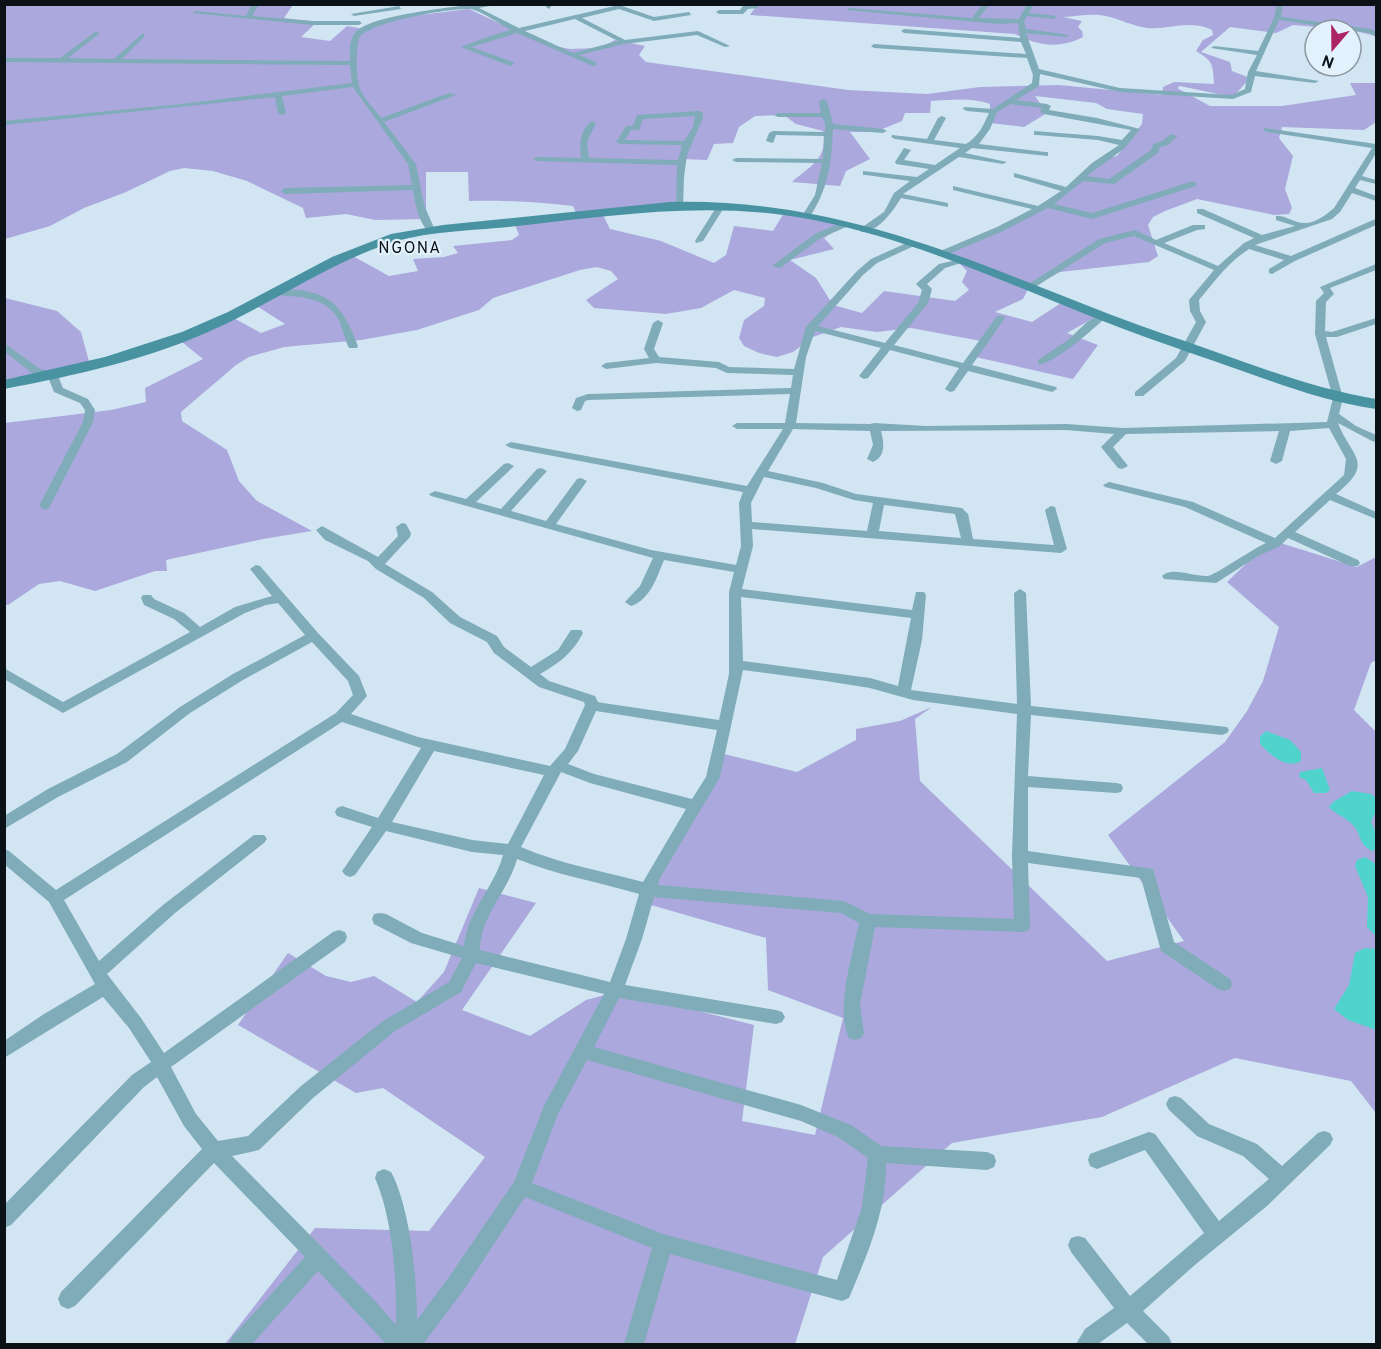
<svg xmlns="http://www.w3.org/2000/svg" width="1381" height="1349" font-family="Overpass,sans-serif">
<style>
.green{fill:#aaa8dd;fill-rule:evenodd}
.water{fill:#51d3cd}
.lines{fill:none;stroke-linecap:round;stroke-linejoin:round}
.street{fill:#7facb8;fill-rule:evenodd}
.secondary{fill:#4892a2;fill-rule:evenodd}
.labels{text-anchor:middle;stroke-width:4.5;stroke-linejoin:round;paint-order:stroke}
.far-quarter-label{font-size:16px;letter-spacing:1.5px;fill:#0b1217;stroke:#e2f1fc}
</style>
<rect width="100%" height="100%" fill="#d1e5f2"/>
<path class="green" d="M4,5H293L284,18L317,22L301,37L330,41L347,26L364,29L404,17L469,9L544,44L570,49L600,48L615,40L645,46L639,55L646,62L848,90L927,94L980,87L1059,85L1162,95L1163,87L1174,82L1214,84C1213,64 1213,61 1196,51L1203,40L1213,35L1212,30C1190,19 1169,30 1147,28C1133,26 1119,19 1106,16C1092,13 1077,16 1063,17L1082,21L1078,27L1082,31L1083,37C1060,49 1038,46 1015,34L750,15L757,5H1376V36L1351,30L1293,25L1276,33L1230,27L1201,52L1230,62L1232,71L1250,78L1233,97L1180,86L1177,88L1210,106H1282L1356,95L1350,83H1376V122L1364,130L1282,127L1279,138L1293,156L1285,189L1292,208L1289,214L1274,215L1197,199L1165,211L1153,217L1148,225L1158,256L1149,262L1060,272L1029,287L1023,299L995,312L1032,322L1064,301L1099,315L1067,333L1098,345L1073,379L971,356L981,341L911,328L877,332L841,327L813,337L793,352L777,357L759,353L744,346L739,338L744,320L764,306L765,298L734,290L701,308L666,314L594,308L586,300L618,279L611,271L597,267L580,270L493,298L479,310L417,330L361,340L284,347L249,357L236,365L181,412L182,421L227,450L239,481L257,501L312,531L263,539L166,560L167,571H155L95,591L60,581L39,584L8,605L4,604L5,423L111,410L146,402L145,388L203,359L177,338L228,315L261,333L285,324L252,303L351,255L389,276L418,271L413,259L444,257L458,253L453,246L512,240L519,235L514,222L577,215L573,206C538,202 504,200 469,201L468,172H426V219L375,220L346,214L306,218L303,208L247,181L213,171L184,168L170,171L126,192L84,208L50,226L5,239ZM1035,96L1096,103L1107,109L1143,114L1142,124L1117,156L1105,158L1042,209L939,253L956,260L967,271L962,282L969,290L955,301L884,291L862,313L833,305L816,278L790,260L834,249L824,238L843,225L784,213L773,231L734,226L726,255L714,263L661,241L610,229L602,213L680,207L683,159L707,160L714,144L733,143L739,127L755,116L784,115L796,124L823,131C828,159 811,165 792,182L840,186L846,171L870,159L850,132H875L902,121L905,113H930L931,101C951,100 971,97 990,104V123L1024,127L1047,113Z
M5,298L57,311L81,332L91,369L5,386Z
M1271,540L1357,567L1376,557V660L1371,663L1354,710L1376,732V1113L1351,1081L1235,1058L1102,1117L952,1143L823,1257L795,1344H225L315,1228L429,1231L485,1157L383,1088L356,1093L238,1025L288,953L326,976L351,982L374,976L417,1002L444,972L479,888L536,903L462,1010L530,1036L586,1000L620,991L754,1025L742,1121L815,1135L843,1018L768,990L766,938L644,903L720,753L797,772L856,740V729L900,721L932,707L915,719L920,781L1107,961L1184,941L1108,835L1225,742L1247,711L1263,681L1279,627L1227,582Z"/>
<path class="water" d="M1266,731L1290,740L1301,752V761C1285,770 1270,754 1260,744V736Z
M1322,768L1330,790L1326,793H1314L1306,780L1299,777L1300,772Z
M1352,791L1371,794L1376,798V811L1371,822L1376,833V850L1372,851C1358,844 1362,835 1353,825C1346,817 1336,815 1329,807L1333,802Z
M1365,857L1376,864V936L1367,927L1368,897L1355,866L1357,860Z
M1365,948L1376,949V1030L1348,1020L1334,1009L1349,985L1355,953Z"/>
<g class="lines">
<path class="street" d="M252,4H259L252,16L313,21H359L362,23L359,25H313L192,13L195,11L246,16Z
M478,4H500L479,8L519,28L619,5L654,17L689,12L691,15L654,21L619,9L582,18L625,40L698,31L730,46L725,47L697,35L624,44L579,55L596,62V66H593L517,33L471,47L513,62L514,64L510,66L461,47L493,35L511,30C501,25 480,10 470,9C451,8 368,22 359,38C356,53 355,76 361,91C365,100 375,109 381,118L449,93L456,95L384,122L416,164L424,205L435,230L431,233C419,226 415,203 413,190L285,194L281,191L285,188L412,185L408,164L353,87L282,96L286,113L282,115L278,113L275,97L4,125V121L182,104L352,83L350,65L4,62V58H60L95,32L100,33L68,58L114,59L143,33L145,36L122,59L350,61C350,53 349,40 355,33C368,15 454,7 478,4ZM575,19L618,41L573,53L525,31Z
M547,4H553L549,9L546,7Z
M758,4V8L748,9L743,14H719L716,12L719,10H740L743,6Z
M983,4H990L979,18L1019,19L1027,4H1034L1029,13L1056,16L1054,19L1027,16L1024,21L1026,29L1069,35L1066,37L1026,33L1039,69L1120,88L1232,95L1245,89L1248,72L1257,55L1211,48L1214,46L1258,51L1274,18L1277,4H1283L1281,17L1371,29L1376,32V37L1369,33L1279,20L1256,71L1319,81L1315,83L1255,76L1251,92L1233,99L1120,92L1040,74L1039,86L1016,100L1047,104L1051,106L1049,110L1097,118L1140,129L1125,148L1087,176L1109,179L1151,150L1153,144L1162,141L1171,134L1178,136L1168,145L1160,147L1158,153L1114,184L1083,181L1054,204L1092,213L1190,182H1196V186L1092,219L1048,208L1003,231L944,256H938V252L997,227L1032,209L953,190V186L1038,206L1061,191L1014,177V173L1066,187L1092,163L1119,145L1098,140L1037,135H1034V131L1098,136L1122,140L1131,130L1044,114L1040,112L1042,108L1011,104L997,112L990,129L979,144L1045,152H1048V156L972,148L965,153L1007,162L1003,164L959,157L903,194L948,203V207L901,198C893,211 878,233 861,232V228L884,212L894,193L910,181L866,175H863V171L917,177L929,169L896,164L895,162L904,148L911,150L904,160L935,165L960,148L895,139L891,137L892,135L927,139L938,118L942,116L946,118L934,140L966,144C979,136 983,126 989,113L967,111L963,109L964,107L993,109L1032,83L1033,75L1027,58L874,48L871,46L874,44L1026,54L1021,42L904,33L901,31L904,29L1020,38L1018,23L999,24L846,10L849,8L972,18Z
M399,6L401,9L354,16L351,14Z
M823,99L827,101L833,124L883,129L887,131L883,133L833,129C831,164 829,188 809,218L806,219L802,216L815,195L822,163L736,162L732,160L736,158L823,159L824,136L776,135L773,143L766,141L769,133L773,131L825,132V123L822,117H778L774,115L778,113H821L819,101Z
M699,111L703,113V118L687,155L684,177L683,209L676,207L677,165L537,161L533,159L537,157L581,158C579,144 580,129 592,121L596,123L587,142L589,158L678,160L682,145L620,144L616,142L626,126H633L637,115ZM695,116L693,127L684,141L625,140L631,130H639L643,119Z
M1264,128L1376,144V153L1362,176L1376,180V184L1360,180L1355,188L1376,196V201L1352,193L1340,212L1332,219L1255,245L1291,256L1373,220L1376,219V225L1295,261L1272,274L1269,273V269L1284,260L1249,249C1228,262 1215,281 1199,300L1200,311L1206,322L1185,361L1143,396H1135V392L1176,358L1196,322L1190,311L1189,300L1214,270L1134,236L1105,243L1032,289L1024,287L1099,239L1135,230L1156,240L1193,225H1205V229L1197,230L1164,243L1218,266L1244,243L1254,238L1197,213V209H1203L1262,235L1295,226L1276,220V216C1286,215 1294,223 1304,223C1314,224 1326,215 1334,208L1372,148L1267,132L1263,130Z
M721,203L725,206L703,241L696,243L695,241L717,206Z
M843,222L847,225L846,227L821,238L780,268L772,266L815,234Z
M911,241L916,244L914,246L877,263L863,275L818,326L885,343L918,303L922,290L916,284L918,282L939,264L961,259V263L945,268L927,284L932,289L928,303L894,345L963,363L997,316H1003L1005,318L972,365L1056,387L1057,389L1052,392L968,371L954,391L950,392L945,389L959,368L890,350L868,378L864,379L859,376L881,348L815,331L806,357L796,423L870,424L874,423L926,426L1066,424L1123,428L1327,422L1333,398L1315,334L1316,301L1324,293L1320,287L1376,264V270L1330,288L1334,294L1326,302L1325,331L1332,332L1376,318V324L1337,337H1326L1343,398L1339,414L1356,426L1376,435V442L1372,441L1338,423C1351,457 1376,462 1336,494L1376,512V519L1330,500L1295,532L1358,560L1360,563L1358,566H1350L1288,538L1280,546L1258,556L1216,583L1164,579L1162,576C1172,566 1194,577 1208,576C1215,575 1254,548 1266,543L1185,507L1105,487L1103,485L1109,482L1193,502L1275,538L1344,475L1346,459L1329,428L1290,431L1282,461L1276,464L1270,461L1279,431L1126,434L1113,447L1128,466L1122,469L1118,468L1101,447L1114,434L1066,430L881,431C884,442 886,457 873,462L867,459L873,445L870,431L793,429L768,471L823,483L856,494L962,508L968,514L973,539L1054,545L1045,510L1051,506L1055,507L1067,549L1061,553L752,529L753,546L742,589L912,610L916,592H924L926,595L922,640L911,690L1017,704L1014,593L1020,589L1026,593L1031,706L1227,727L1229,730L1227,733L1222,735L1031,715L1028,776L1116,783L1121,784L1123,788L1121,792L1116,793L1028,787V851L1153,869L1174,942L1230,979L1232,984L1230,989L1224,991L1218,989L1161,951L1141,878L1028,863L1030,926L1028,931L1022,932L875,927L860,1004L864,1033L861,1038L855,1040L849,1038C835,1009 853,954 859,923L841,913L654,897L642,939L625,985L776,1010L782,1012L785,1017L782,1022L776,1024L619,998L594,1047L801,1105L851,1125L881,1146L987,1152L994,1155L996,1161L994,1167L987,1170L886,1163C887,1210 867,1255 849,1298L842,1301L670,1254L644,1344H624L652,1248L525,1197L463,1291L423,1344H386L318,1271L252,1344H229L232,1337L305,1257L214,1163L75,1306L68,1309L61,1306L58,1299L61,1292L202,1149L184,1126L157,1077L144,1087L11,1225L4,1228V1205L132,1075L151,1062L129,1028L103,997L4,1058V1041L44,1014L95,984L49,902L4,864V849L9,851L56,890L336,713L353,695L348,681L312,642L243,680L190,713L127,762L58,797L4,829V816L48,789L117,754L180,707L233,674L305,635L278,603L266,605L245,613L63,713L4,679V668L63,702L190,632L174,619L144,605L141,598L143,595H151L154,599L184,613L200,627L235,607L272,596L250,569L256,565L260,566L318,633L359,676L367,696L351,714L418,737L550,766L565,749L585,705L584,702L539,687L494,653L487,642L450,623L424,598L376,569L368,561L325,540L316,530L322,526L378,557L398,536L396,527L402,523L406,524L411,533L410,537L385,564L432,592L460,617L497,636L504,647L531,667L558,650L571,630H581L583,633C573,653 559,663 540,674L549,681L595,696L598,702L603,703L719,720L729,674V592L734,572L664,560C657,577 650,600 631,606L625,602L640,586L653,558L431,496L429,494L435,491L466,499L504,464L508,463L514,466L512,468L476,502L501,509L537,469L541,468L547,471L511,511L546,521L577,479L581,478L587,481L556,524L651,550L736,565L741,546L739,503L743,492L511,448L505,445L511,442L747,486L783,429H737L732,426L737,423H785L790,394L588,400L585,401L581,410L577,411L572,408L576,398L588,394L791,388L793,375L727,373L716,368L656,363L606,369L601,366L606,363L649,358L644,349L653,323L658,320L663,323L654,349L659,357L719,362L729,367L794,369L806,327L857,271L871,259ZM764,477L816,488L854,500L873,503L867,531L752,522L751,503ZM884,505L955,514L961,538L879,531ZM741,597L911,618L898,686L870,678L743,661ZM743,670L826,681L870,688L913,700L1017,714L1012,856L1014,919L870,914L844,901L658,885L660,878L720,777ZM596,711L717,730L706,777L692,799L594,774L568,764L578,751ZM342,722L421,748L378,818L342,806L337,808L335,812L337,816L372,827L345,867L342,871L345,875L350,877L355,875L386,831L472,852L503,855C495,886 467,912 464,946L422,933L386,914L380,913L374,914L372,919L374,924L411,943L462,958L449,982L383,1021L301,1086L248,1136L218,1141L196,1114L171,1067L345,942L347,937L345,932L339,930L333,932L164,1053L141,1018L107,974L175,913L264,843L267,839L264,835H254L163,905L99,961L64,900ZM434,751L544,775L508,844L472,840L392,822ZM561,772L590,783L686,809L643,882C602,871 560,864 521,847ZM517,859C556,875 599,882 639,894L626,939L610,982L480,950C480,916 509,890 517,859ZM476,963L604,994L544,1106L514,1182L449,1277L417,1320C417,1279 410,1207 391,1172L384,1169L377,1172L375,1178C393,1219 397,1281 396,1325L378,1304L232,1156L259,1150L313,1098L395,1031L461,992ZM587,1060L801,1121L838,1137L868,1158L862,1207L837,1280L663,1234L532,1183L558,1114Z
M275,289C326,289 341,300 358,346L357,348H349C344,338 343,327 337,317C322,294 295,298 272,294L270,292Z
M1102,313L1107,316C1096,327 1052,366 1038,364V360L1068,340L1087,322Z
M4,343L40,369L57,373L63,388L88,399L95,410L93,422L49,508L45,510L39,506L83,422L85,410L80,403L54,392L48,377L32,373L4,351Z
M1175,1096L1181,1098L1209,1124L1257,1144L1282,1166L1318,1133L1324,1131L1330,1133L1333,1139L1330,1145L1267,1206L1196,1264L1143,1311L1169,1337L1172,1344H1148L1127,1323L1098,1344H1076L1085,1329L1114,1308L1071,1252L1068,1245L1071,1238L1078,1236L1085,1238L1130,1296L1204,1233L1145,1150L1097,1169L1090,1166L1088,1160L1090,1154L1149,1132L1155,1134L1219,1221L1269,1179L1243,1156L1197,1136L1169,1110L1166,1104L1169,1098Z"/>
<path class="secondary" d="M670,202C834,198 960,256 1109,314C1145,328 1180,339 1216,352C1269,371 1321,390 1376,399V409C1326,402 1279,384 1231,367C1186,351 1140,336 1095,318C1002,281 909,238 809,219C708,200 609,216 508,227C468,231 426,231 387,244C327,265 275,301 219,327C151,359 77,375 4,389V380L105,357L182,332L228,312L332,257L391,234L443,225Z"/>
</g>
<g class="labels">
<g class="far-quarter-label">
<text x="410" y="253">NGONA</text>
</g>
</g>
<rect width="1381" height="1349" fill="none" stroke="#0b1217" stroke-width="12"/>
<g transform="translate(1333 48) rotate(200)"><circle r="28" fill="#e2f1fc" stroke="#8c98a0" stroke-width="1.5"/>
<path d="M0-4.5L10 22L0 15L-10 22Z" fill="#ac2366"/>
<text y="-9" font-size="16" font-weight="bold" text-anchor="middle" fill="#0b1217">N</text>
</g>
</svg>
